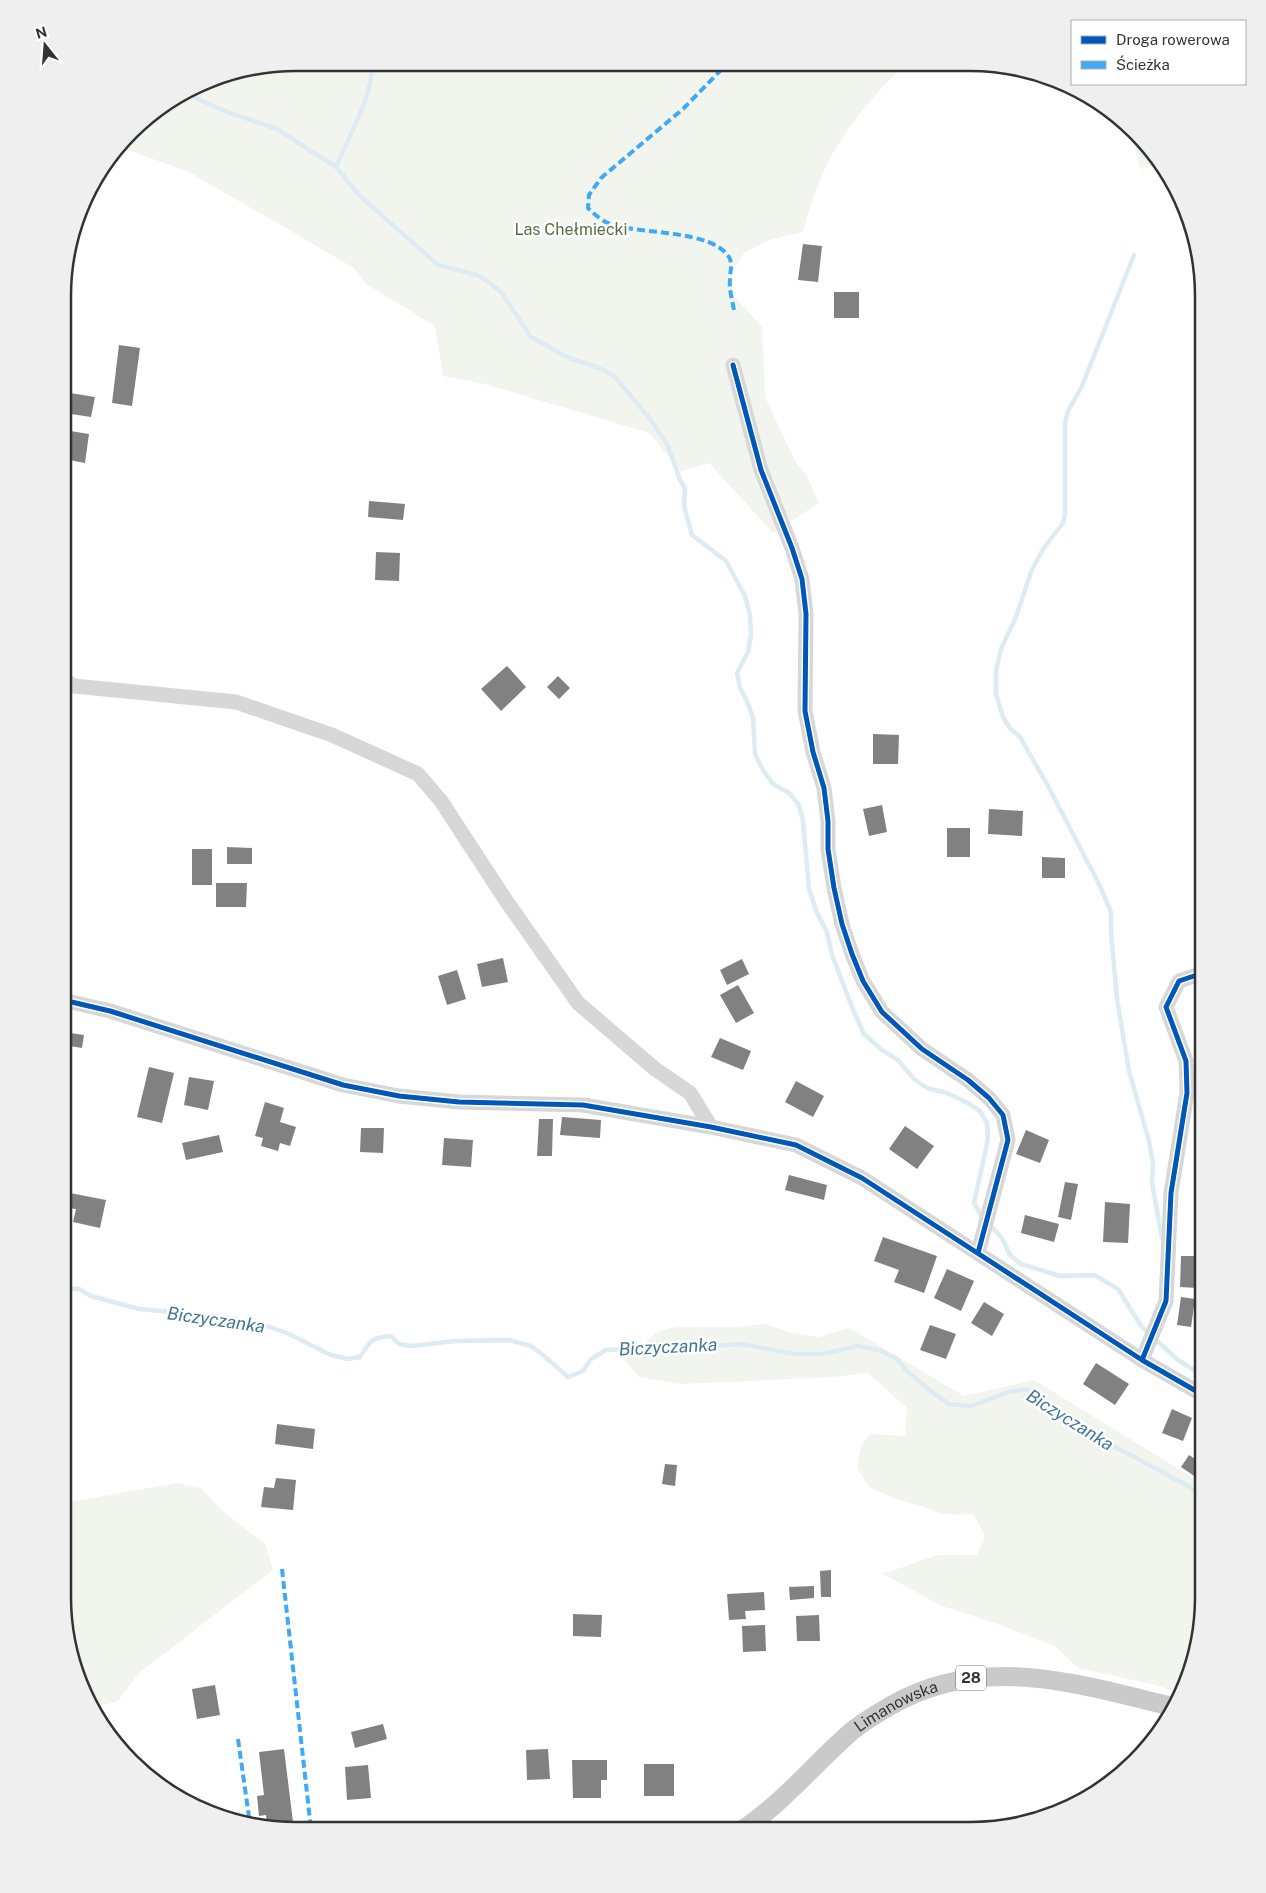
<svg xmlns="http://www.w3.org/2000/svg" width="1266" height="1893" font-family="'Public Sans',sans-serif">
<style>
.green{fill:#f1f5ed}
.lines{fill:none;stroke-linecap:round;stroke-linejoin:round}
.stream{stroke:#ddebf3;stroke-width:4.5}
.building{fill:#818181}
.minor{stroke:#d7d7d7;stroke-width:15}
.major{stroke:#cacaca;stroke-width:19}
.quiet{stroke:#3fa9f5;stroke-width:4;stroke-dasharray:8 4;stroke-linecap:butt}
.cycleway-casing{stroke:#fff;stroke-width:8}
.cycleway{stroke:#0057b8;stroke-width:5}
.labels{text-anchor:middle;stroke-width:5;stroke-linejoin:round;paint-order:stroke}
.shield{fill:#fff;stroke:#707070;stroke-width:1}
.shield-label{font-size:15px;font-weight:bold;fill:#333}
.park-label{font-size:16px;fill:#56703f;stroke:#fff}
.street-label{font-size:16px;fill:#333;stroke:#fff}
.water-label{font-size:18px;font-style:italic;fill:#3f7597;stroke:#fff}
.rim{fill:none;stroke:#333;stroke-width:2.5}
</style>
<rect width="100%" height="100%" fill="#fff"/>
<path class="green" d="M296,63L906,64C878,89 852,121 833,153C821,174 809,209 803,232L769,240L744,253L731,275L734,296L762,327L765,397L795,461L807,476L819,503L773,533L709,463L681,471L649,433L485,384L443,376L435,326L366,284L354,268L189,172L120,147L142,120L221,75Z
M1131,129L1155,154L1161,164L1140,169Z
M765,1324L792,1333L818,1337L849,1328L964,1396L1034,1380L1203,1484V1613L1186,1686L1181,1694L1156,1685L1078,1668L1055,1646L995,1623L942,1606L883,1574L937,1555H977L985,1536L974,1515L941,1514L924,1507L896,1499L869,1487L857,1468L861,1445L870,1434L905,1436L907,1408L868,1373L832,1377L682,1384L639,1377L625,1361L657,1332L676,1327H737Z
M177,1483L201,1488L219,1508L266,1545L273,1570L139,1673L118,1701L93,1708L80,1687L63,1597V1503Z"/>
<g class="lines">
<path class="stream" d="M188,94L222,110L277,129L336,167L359,195L438,265L477,275L490,283L501,292L531,337L569,358L597,367L614,376L651,420L668,446L680,480L685,488L684,506L692,535L726,561L745,596L750,615L751,635L748,652L737,673L740,688L747,701L753,718L755,754L763,770L773,784L789,793L799,805L803,821L809,889L817,913L827,932L832,955L854,1012L864,1034L882,1050L898,1060L914,1079L927,1088L947,1093L966,1102L980,1111L987,1123L988,1139L974,1203L983,1218
M336,167C346,142 377,88 371,63
M1134,255L1082,386L1068,411L1065,423V515L1063,523L1043,549L1031,572L1016,617L1001,649L996,671V694L1003,717L1009,727L1020,737L1048,786L1099,884L1111,912V932L1117,999L1129,1071L1149,1141L1153,1164L1152,1183L1162,1238
M988,1223L1002,1238L1010,1255L1021,1264L1060,1276L1094,1275L1118,1289L1141,1326L1149,1334
M63,1288L79,1289L91,1296L139,1309L225,1317L270,1327L289,1334L331,1355L348,1359L360,1357C370,1341 372,1337 391,1336L399,1344L412,1346L455,1341L509,1340L531,1346L543,1355L568,1377L583,1371L591,1359L606,1350L629,1349L663,1343L711,1346L742,1344L794,1354H822L858,1346L881,1351L897,1359L907,1371L932,1392L949,1404L971,1406L1009,1392L1026,1389L1044,1398L1060,1413L1103,1442L1121,1450L1190,1487L1203,1500
M1155,1339L1178,1360L1203,1376"/>
</g>
<path class="building" d="M803,244L822,246L818,282L798,280Z
M834,292H859V318H834Z
M119,345L140,348L132,406L112,403Z
M64,392L95,397L91,417L64,413Z
M64,430L89,434L85,463L64,459Z
M369,501L405,504L403,520L368,517Z
M376,552L400,553L399,581L375,580Z
M507,666L526,687L501,711L481,689Z
M558,676L570,688L559,699L547,687Z
M873,734L899,735L898,764H873Z
M882,805L887,832L869,836L863,809Z
M989,809L1023,811L1022,836L988,834Z
M947,828H970V857H947Z
M227,847L252,848V864H227Z
M192,849H212V885H192Z
M1042,857L1065,858V878H1042Z
M216,883H247L246,907H216Z
M503,958L508,982L482,987L477,964Z
M742,959L749,974L727,985L720,970Z
M457,970L466,999L447,1005L438,976Z
M738,985L754,1013L736,1023L720,995Z
M63,1032L84,1035L82,1048L63,1045Z
M720,1038L751,1051L743,1070L711,1057Z
M149,1067L174,1073L162,1123L137,1117Z
M189,1077L214,1081L208,1110L184,1105Z
M796,1081L824,1096L813,1117L785,1102Z
M265,1102L284,1108L280,1122L296,1127L290,1146L280,1143L278,1151L261,1146L263,1138L255,1136Z
M562,1117L601,1120L600,1138L560,1135Z
M539,1119H553L552,1156H537Z
M905,1126L934,1146L917,1169L889,1149Z
M361,1128H384L383,1153L360,1152Z
M1026,1130L1049,1140L1040,1163L1016,1154Z
M219,1135L223,1152L186,1160L182,1143Z
M444,1138L473,1140L471,1167L442,1165Z
M789,1175L827,1185L824,1200L785,1190Z
M1065,1182L1078,1184L1071,1220L1058,1217Z
M70,1193L106,1200L100,1228L73,1222L76,1209L67,1208Z
M1105,1202L1130,1204L1128,1243L1103,1242Z
M1025,1215L1059,1224L1054,1242L1021,1233Z
M883,1237L937,1256L924,1293L894,1282L899,1270L874,1261Z
M1181,1256H1197V1288L1180,1287Z
M947,1269L974,1281L961,1311L934,1298Z
M1181,1297L1195,1299L1191,1327L1177,1325Z
M984,1302L1004,1314L992,1336L971,1323Z
M1199,1313L1203,1314V1329L1196,1327Z
M930,1325L956,1334L946,1359L920,1350Z
M1096,1363L1129,1384L1115,1405L1083,1384Z
M1172,1409L1192,1418L1183,1441L1162,1433Z
M277,1424L315,1429L313,1449L275,1444Z
M1189,1455L1203,1464V1482L1181,1467Z
M665,1464L677,1465L675,1486L662,1484Z
M276,1478L296,1480L293,1510L261,1507L264,1487L274,1488Z
M831,1570V1597H821L820,1571Z
M814,1586V1598L790,1600L789,1587Z
M764,1592L765,1610L745,1611L746,1619L729,1620L727,1594Z
M573,1614L602,1615L601,1637L573,1636Z
M819,1615L820,1641H797L796,1616Z
M765,1625L766,1651L743,1652L742,1626Z
M215,1685L220,1715L197,1719L192,1689Z
M383,1724L387,1739L355,1748L351,1732Z
M284,1749L293,1822L267,1825L266,1815L259,1816L257,1796L264,1795L259,1752Z
M548,1749L550,1779L527,1780L526,1750Z
M572,1760H607V1780H601V1798H573Z
M644,1764H674V1796H644Z
M368,1765L371,1798L347,1800L345,1767Z"/>
<g class="lines">
<path class="minor" d="M733,365L761,470L792,548L802,579L806,614L805,711L813,752L824,788L828,821V849L834,888L842,924L852,954L863,981L882,1012L922,1049L968,1080L989,1098L1003,1115L1008,1140L978,1253
M64,680L74,686L236,702L332,735L418,774L441,801L505,899L578,1003L655,1069L690,1093L711,1127
M63,1000L110,1011L343,1085L399,1096L459,1102L583,1105L711,1127L796,1145L862,1178L1142,1360L1203,1395
M1142,1360L1166,1301L1171,1193L1187,1093L1186,1061L1166,1007L1179,981L1203,973"/>
<path class="major" id="s1" d="M742,1830C783,1803 815,1763 852,1731C864,1721 877,1714 890,1706C983,1652 1077,1684 1174,1707"/>
<path class="quiet" d="M733,64L721,70L683,109L601,178L589,195L588,208C595,215 603,222 613,225C642,234 712,230 729,257C733,264 730,271 730,279C729,289 732,300 734,310
M282,1569L311,1829
M238,1739L250,1824"/>
<defs>
<path id="cycleway" d="M733,365L761,470L792,548L802,579L806,614L805,711L813,752L824,788L828,821V849L834,888L842,924L852,954L863,981L882,1012L922,1049L968,1080L989,1098L1003,1115L1008,1140L978,1253
M63,1000L110,1011L343,1085L399,1096L459,1102L583,1105L711,1127L796,1145L862,1178L1142,1360L1203,1395
M1142,1360L1166,1301L1171,1193L1187,1093L1186,1061L1166,1007L1179,981L1203,973"/>
</defs>
<use href="#cycleway" class="cycleway-casing"/>
<use href="#cycleway" class="cycleway"/>
</g>
<g class="labels">
<rect class="shield" x="956" y="1665.5" width="30" height="25" rx="4"/>
<g class="shield-label">
<text x="971" y="1683">28</text>
</g>
<g class="park-label">
<text x="571" y="235">Las Chełmiecki</text>
</g>
<g class="street-label">
<text dy="6" stroke="none"><textPath href="#s1" startOffset="199">Limanowska</textPath></text>
</g>
<g class="water-label">
<text transform="translate(216 1320) rotate(8)" y="6">Biczyczanka</text>
<text transform="translate(668 1347) rotate(-3)" y="6">Biczyczanka</text>
<text transform="translate(1070 1420) rotate(32)" y="6">Biczyczanka</text>
</g>
</g>
<path d="M0 0H1266V1893H0ZM296 71H970A225 225 0 0 1 1195 296V1597A225 225 0 0 1 970 1822H296A225 225 0 0 1 71 1597V296A225 225 0 0 1 296 71Z" fill="#efefef" fill-rule="evenodd"/>
<path class="rim" d="M296 71H970A225 225 0 0 1 1195 296V1597A225 225 0 0 1 970 1822H296A225 225 0 0 1 71 1597V296A225 225 0 0 1 296 71Z"/>
<rect x="1071" y="20" width="175" height="65" fill="#ffffff" stroke="#adadad"/>
<rect x="1081" y="36" width="25" height="8" fill="#0057b8" stroke="#adadad"/>
<text x="1116" y="45" font-size="15" fill="#333333">Droga rowerowa</text>
<rect x="1081" y="61" width="25" height="8" fill="#3fa9f5" stroke="#adadad"/>
<text x="1116" y="70" font-size="15" fill="#333333">Ścieżka</text>
<g transform="translate(45 45) rotate(343)" stroke="#ffffff" stroke-width="4" paint-order="stroke">
<path d="M0-4L9 19L0 12L-9 19Z" fill="#333333"/>
<text y="-8" font-size="14" font-weight="bold" text-anchor="middle" fill="#333333">N</text>
</g>
</svg>
